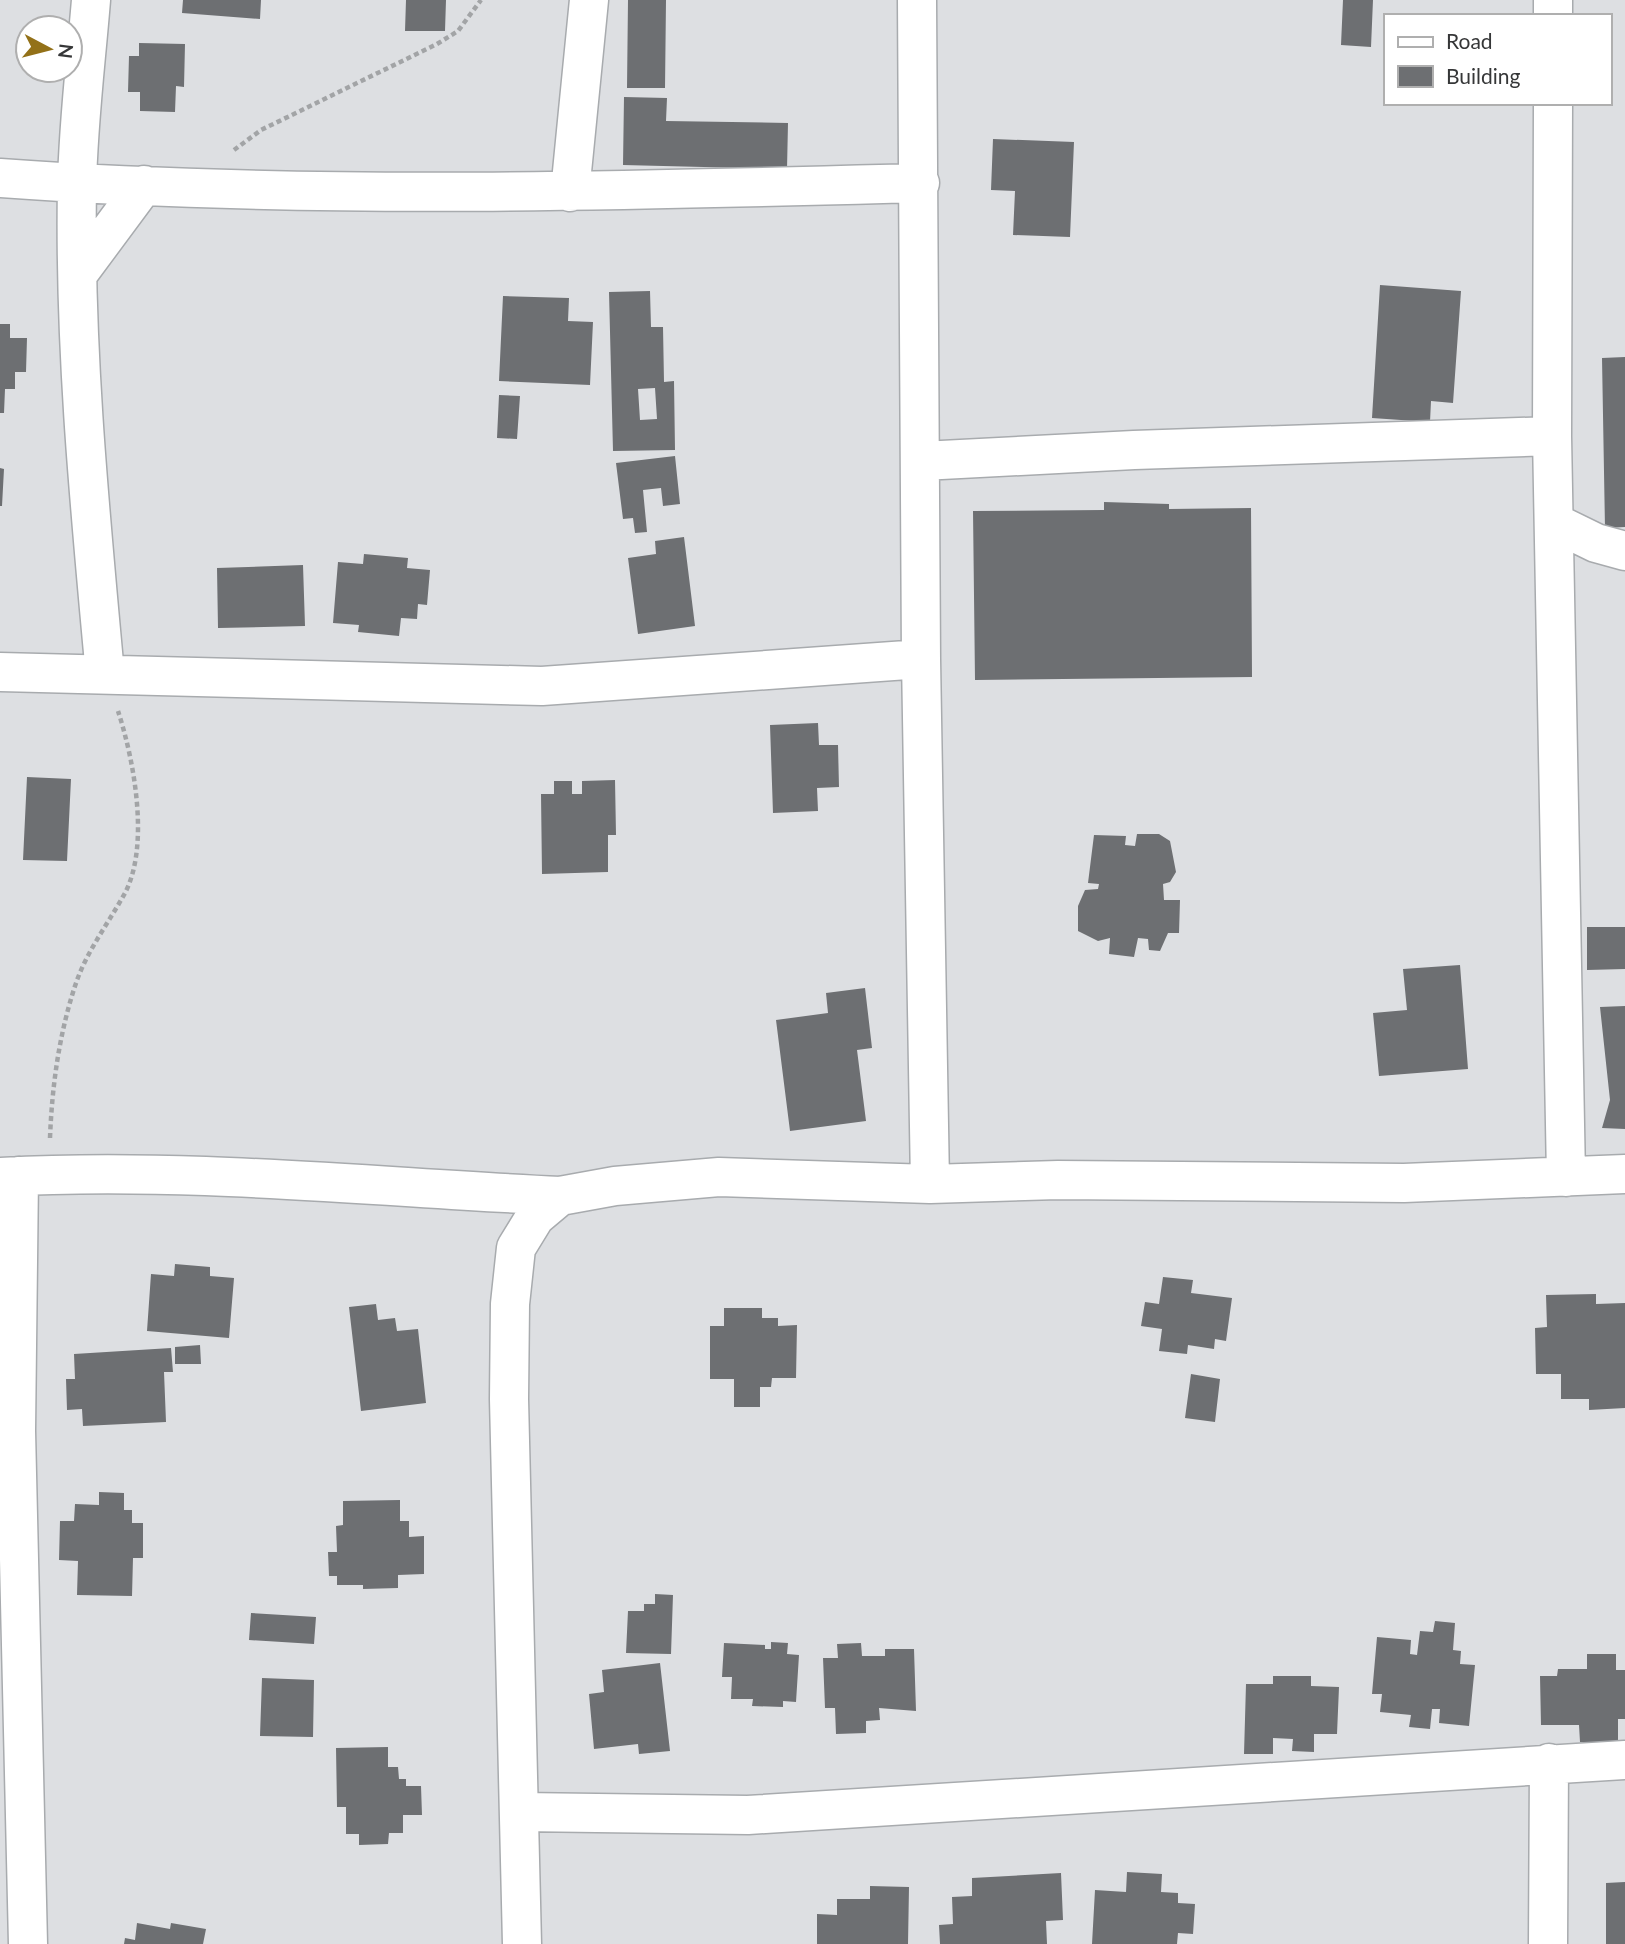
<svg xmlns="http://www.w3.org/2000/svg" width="1625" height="1944" font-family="Lato,sans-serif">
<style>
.building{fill:#6d6f72;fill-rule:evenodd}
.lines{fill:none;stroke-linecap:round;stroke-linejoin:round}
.minor-casing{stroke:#a8abae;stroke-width:41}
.path{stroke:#a2a4a6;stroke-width:4.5;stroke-dasharray:5 3.5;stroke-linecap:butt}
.minor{stroke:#fff;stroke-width:38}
</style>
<rect width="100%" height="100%" fill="#dddfe2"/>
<path class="building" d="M183,0H261L260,19L182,13Z
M406,0H446L445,31H405Z
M628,0H666L665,88H627Z
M1343,0H1373L1371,47L1341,45Z
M139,43L185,44L184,87L176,86L175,112L140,111V92H128L129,56H139Z
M624,97L667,98L666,121L788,123L787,169L623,165Z
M993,139L1074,142L1070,237L1013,235L1015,191L991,190Z
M1380,285L1461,291L1453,403L1431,401L1430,422L1372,418Z
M650,291L651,327H663L664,382L674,381L675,450L613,451L609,292ZM655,388L657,419L640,420L638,389Z
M503,296L569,298L568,321L593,322L590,385L499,381Z
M0,324H10V338H27L26,372H15V389H5L4,413H0Z
M1625,357V527L1605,528L1602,358Z
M499,395L520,396L517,439L497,438Z
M675,456L680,504L663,506L661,488L643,490L647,532L635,533L633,518L623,519L616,463Z
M0,468L4,469L2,506H0Z
M1104,502L1169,504V509L1251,508L1252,677L975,680L973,511L1104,510Z
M684,537L695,626L638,634L628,558L656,554L655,541Z
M364,554L408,558L407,568L430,570L427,605L418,604L417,619L401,618L399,636L358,632L359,625L333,623L338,562L363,564Z
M303,565L305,626L218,628L217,568Z
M818,723L819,745H838L839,787L817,788L818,811L773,813L770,725Z
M27,777L71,779L67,861L23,860Z
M615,780L616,835H608V872L542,874L541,794H554V781H572V794H582V781Z
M1137,834H1159L1170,841L1176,872L1170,882L1163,884L1164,900H1180L1179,933H1168L1160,951L1149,950L1148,939L1138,938L1134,957L1109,954L1110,938L1098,941L1078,931V906L1085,890L1098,889L1099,884L1088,883L1094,835L1126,836L1125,845L1135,846Z
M1587,927H1625V969L1587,970Z
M1460,965L1468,1069L1379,1076L1373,1013L1407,1010L1403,969Z
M865,988L872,1048L857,1050L866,1121L790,1131L776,1020L828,1013L826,993Z
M1625,1006V1129L1602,1128L1610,1100L1600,1007Z
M175,1264L210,1267V1276L234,1278L229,1338L147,1331L151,1274L174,1276Z
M1163,1277L1193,1280L1191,1293L1232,1298L1226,1341L1215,1339L1214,1349L1188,1345L1187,1354L1159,1351L1162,1329L1141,1326L1145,1302L1159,1304Z
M1596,1294V1304L1625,1303V1408L1589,1410V1399H1561V1374H1536L1535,1328L1547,1327L1546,1295Z
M376,1304L378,1320L395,1318L397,1331L418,1329L426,1403L361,1411L349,1307Z
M724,1308H762V1318H778V1326L797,1325L796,1378H772L771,1387H760V1407H734V1379H710V1326H724Z
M200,1345L201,1364H175V1347Z
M171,1348L173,1372H164L166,1422L83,1426L82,1409L67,1410L66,1379H75L74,1354Z
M1191,1374L1220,1379L1215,1422L1185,1418Z
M99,1492L124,1493V1510H132V1523H143V1558H133L132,1596L77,1595L78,1561L59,1560L60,1521H74L75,1504L99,1505Z
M400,1500V1521H409V1537L424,1536V1574L398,1575V1588L363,1589V1585H337V1576H329L328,1552H337L336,1526L343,1525V1501Z
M655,1594L673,1595L671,1654L626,1653L628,1611H644V1604H655Z
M251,1613L316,1617L314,1644L249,1640Z
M1435,1621L1455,1623L1453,1650L1461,1651L1460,1664L1475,1665L1469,1726L1439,1723L1440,1709H1432L1430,1729L1409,1727L1411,1715L1380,1712L1382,1694H1372L1377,1637L1411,1640L1410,1654L1417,1655L1420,1631L1433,1632Z
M771,1642L788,1643L787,1654L799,1655L796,1702L783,1701V1707L752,1706L753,1699H731L732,1677H722L724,1643L765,1645V1649H771Z
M861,1643L862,1656H885V1649H914L916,1711L879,1708L880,1720L866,1721V1733L836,1734L835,1708H825L823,1658H838L837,1644Z
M1587,1654H1616V1670H1625V1719H1618V1742H1580L1579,1725H1541L1540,1676H1557L1558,1669H1587Z
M660,1663L670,1751L639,1754L638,1744L594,1749L589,1694L604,1692L602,1670Z
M1273,1676H1311V1686L1339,1687L1337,1734H1314V1752L1292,1751L1293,1739L1273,1738V1754H1244L1246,1684H1273Z
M262,1678L314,1680L313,1737L260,1736Z
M388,1747V1767H398L399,1779H406V1786H421L422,1815H403V1833H389L388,1844L359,1845V1834H346V1807H337L336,1748Z
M1127,1872L1162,1874L1161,1892L1178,1893V1903L1195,1904L1193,1934L1178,1933L1177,1944H1092L1095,1890L1126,1892Z
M1061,1873L1063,1920L1046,1921L1047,1944H940L939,1925L953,1924L952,1897L972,1896V1878Z
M1625,1882V1944H1606V1883Z
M870,1886L909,1887L908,1944H817V1914L837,1915V1899H870Z
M137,1923L170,1929L171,1923L206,1929L203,1944H124L125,1938L135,1940Z"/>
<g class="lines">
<defs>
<path id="minor" d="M91,0C86,62 78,124 77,186C74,349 90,511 105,674
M917,0L921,659L930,1184
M1553,16V0
M1553,103L1552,436L1566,1177
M0,178C306,200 613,191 920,183
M570,192L589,0
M78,274L144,185
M922,461L1134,450L1552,436
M1555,523L1596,543L1625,551
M0,672L542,686L921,659
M19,1176L16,1431L28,1944
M0,1177C187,1167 374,1187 560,1196
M521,1812L748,1815L1625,1760
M522,1944L509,1399L510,1304L516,1248L535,1217L560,1196L615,1186L719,1177L930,1184L1058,1180L1404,1183L1625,1174
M1548,1944L1549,1763"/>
</defs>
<use href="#minor" class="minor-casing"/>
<path class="path" d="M234,150L261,130L437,44L458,31L481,0
M50,1138C52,1086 59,1035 75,986C86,952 108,924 125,893C150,845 134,760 118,711"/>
<use href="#minor" class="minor"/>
</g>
<rect x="1384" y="14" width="228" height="91" fill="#ffffff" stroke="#afafaf" stroke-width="2"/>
<rect x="1398" y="37" width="35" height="10" fill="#ffffff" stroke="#afafaf" stroke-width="2"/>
<text x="1446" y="49" font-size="21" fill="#363738">Road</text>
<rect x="1398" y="66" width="35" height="21" fill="#6d6f72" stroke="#afafaf" stroke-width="2"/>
<text x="1446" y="84" font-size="21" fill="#363738">Building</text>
<g transform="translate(49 49) rotate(97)"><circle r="33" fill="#ffffff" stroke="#afafaf" stroke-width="2"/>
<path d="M0-5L12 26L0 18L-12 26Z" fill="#937118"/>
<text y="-10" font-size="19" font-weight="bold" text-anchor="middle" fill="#363738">N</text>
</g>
</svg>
